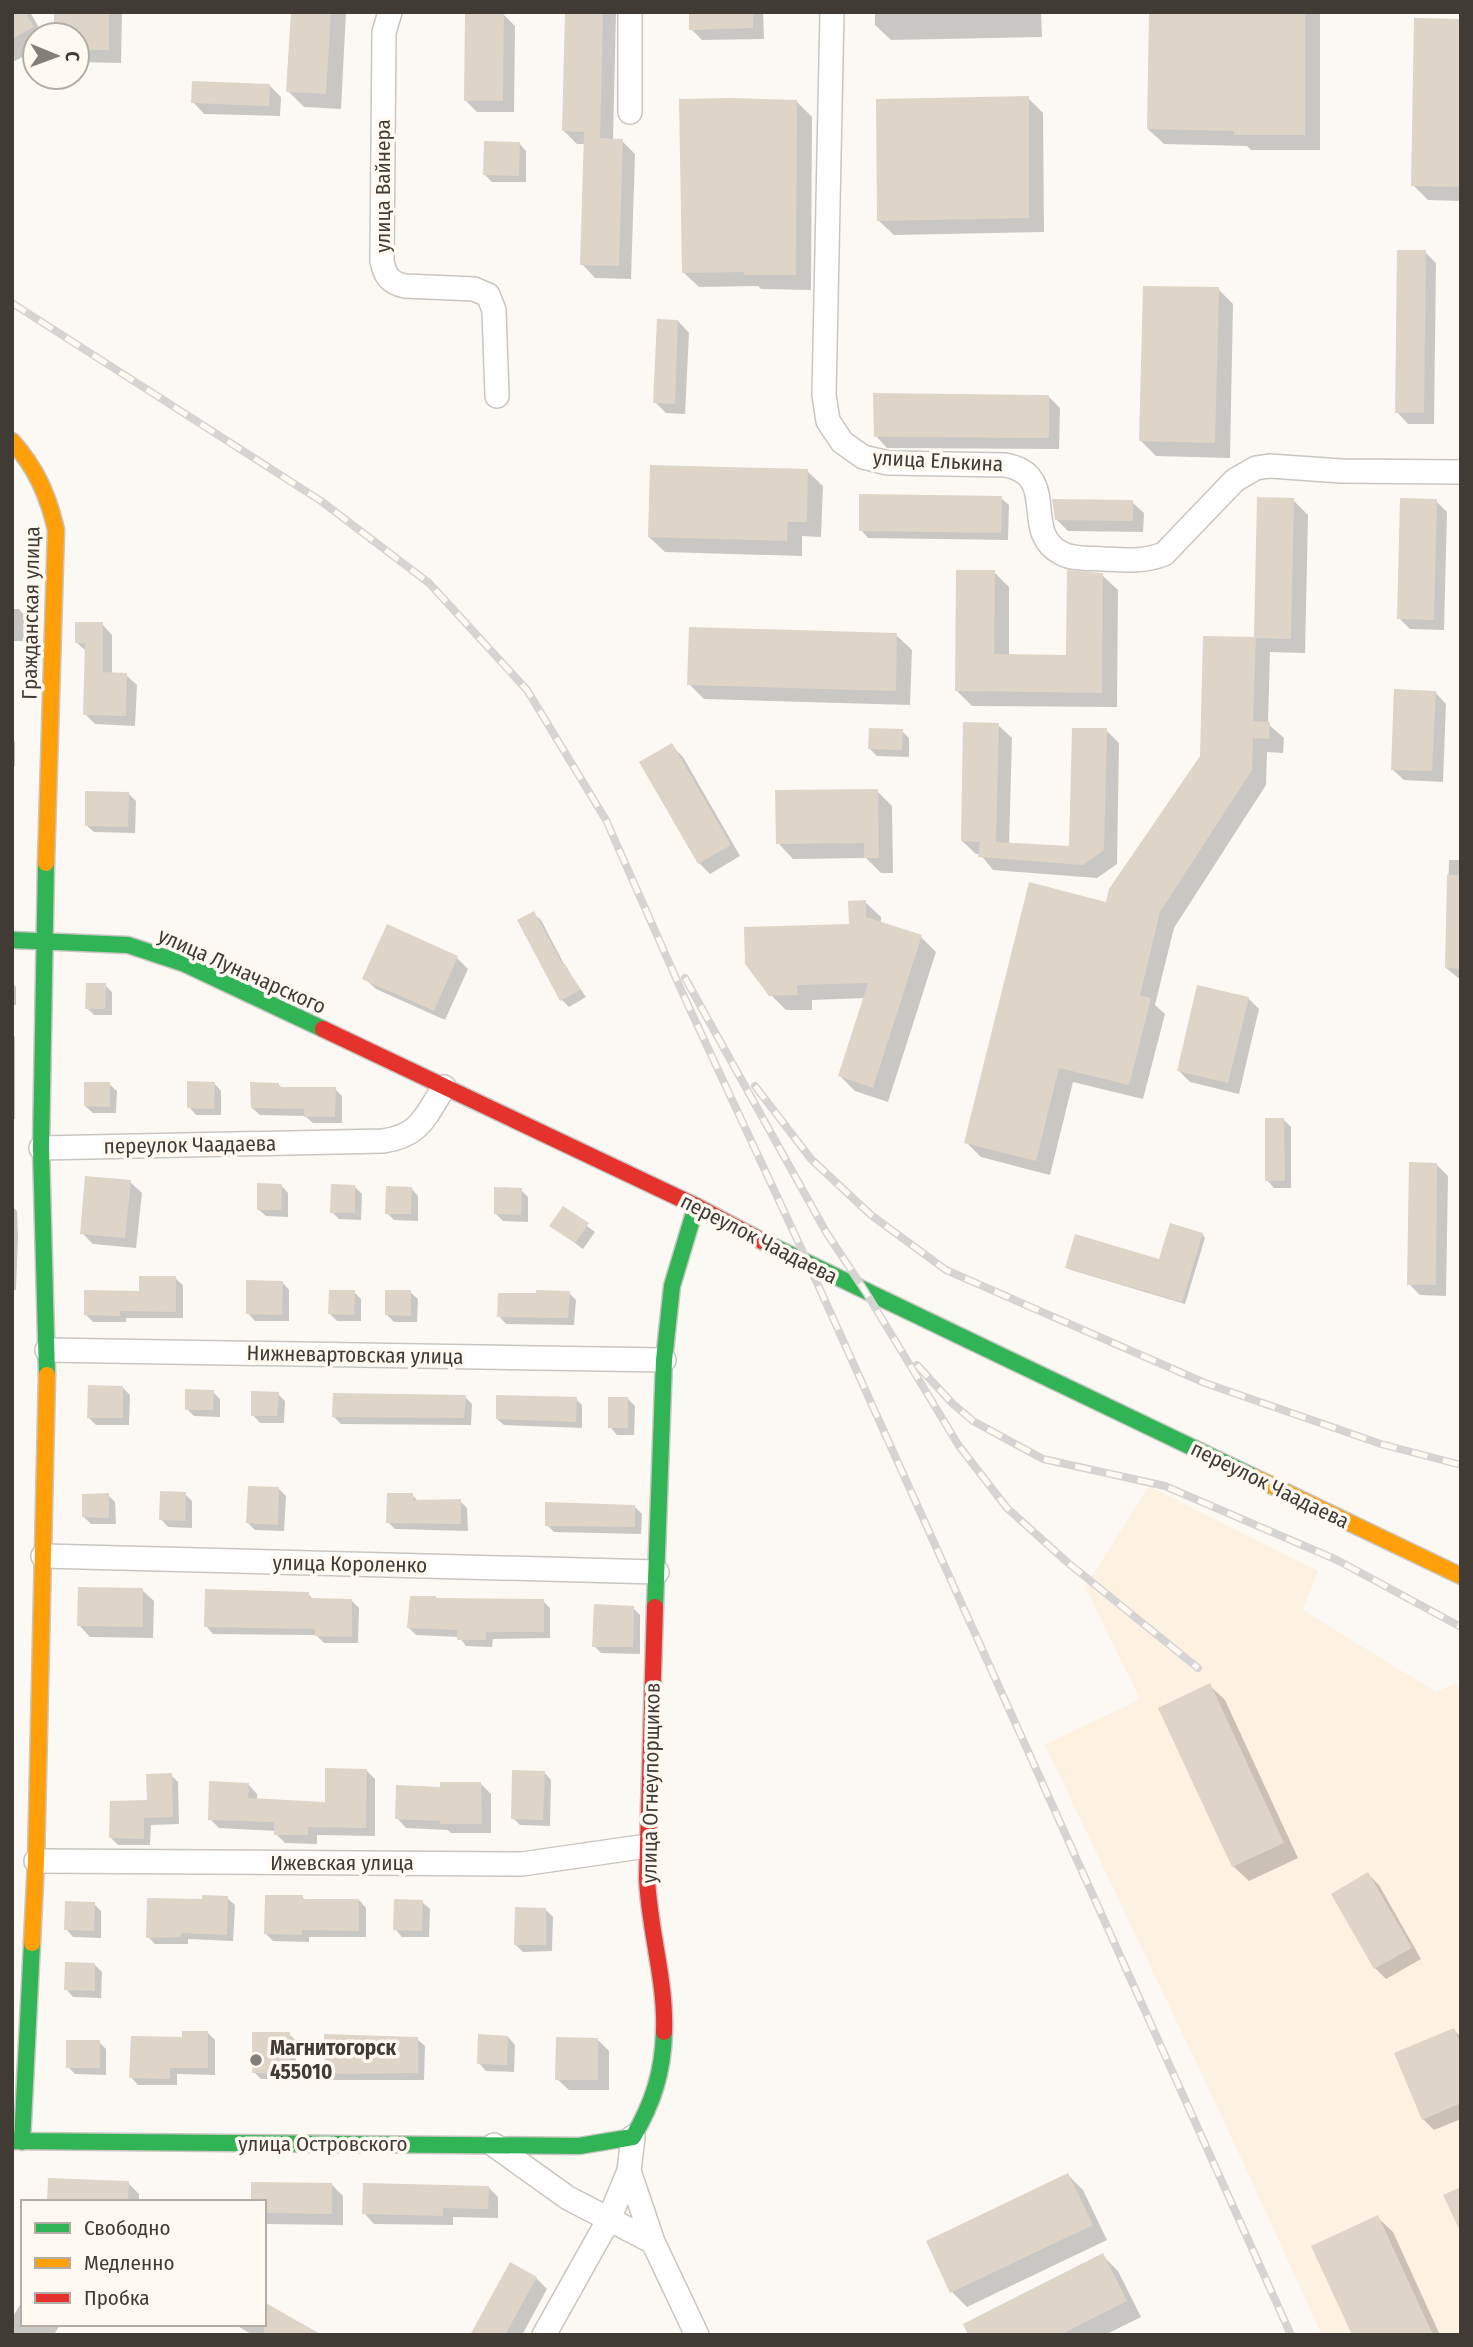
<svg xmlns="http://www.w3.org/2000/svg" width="1473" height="2347" font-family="'Fira Sans Condensed',sans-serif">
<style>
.built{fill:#fdf1e2}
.shadow{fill:#0003}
.building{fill:#ded4c7}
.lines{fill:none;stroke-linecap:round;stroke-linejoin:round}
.street-casing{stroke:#c9c5c0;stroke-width:26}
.fast-casing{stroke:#c9c5c0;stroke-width:19}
.slow-casing{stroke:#c9c5c0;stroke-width:19}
.jam-casing{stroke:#c9c5c0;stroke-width:19}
.street{stroke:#fffefe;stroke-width:23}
.fast{stroke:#30b455;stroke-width:16}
.slow{stroke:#ff9f0a;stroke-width:16}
.jam{stroke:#e5322d;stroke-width:16}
.rail-casing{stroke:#d5d4d3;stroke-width:8}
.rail{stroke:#fff9f2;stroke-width:5;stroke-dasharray:16;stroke-linecap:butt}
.poi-dot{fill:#827e78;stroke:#fff9f2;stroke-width:2.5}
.labels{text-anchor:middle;stroke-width:7;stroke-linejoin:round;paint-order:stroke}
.street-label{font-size:21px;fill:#403b34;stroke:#fff9f2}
.poi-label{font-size:21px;font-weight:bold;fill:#403b34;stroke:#fff9f2;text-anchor:start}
</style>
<rect width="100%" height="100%" fill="#fcf9f5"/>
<path class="built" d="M1149,1486L1318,1571L1303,1610L1436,1692L1456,1683L1461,1694V2335H1322L1223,2119L1045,1745L1140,1699L1085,1587Z"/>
<path class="shadow" d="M12,12H30L43,35H35V50L15,61L12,58Z
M56,12H122L121,63L77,62V35H56Z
M293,12H346L341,109L304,107L288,91Z
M567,12H616L613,140L622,141L635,154L631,279L595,278L582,264L586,144H577L564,131Z
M691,12H763L764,39L702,40L691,29Z
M875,12H1041L1042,37L891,40L875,25Z
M1151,12H1320V150H1251L1247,146L1164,144L1148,129Z
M503,14L515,26L514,112H477L465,100Z
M1461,20V201L1428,200L1413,185Z
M270,86L281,97L280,116L204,114L193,102Z
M1028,98L1043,113L1044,232L894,235L878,220Z
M796,101L812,117L811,290L761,289L758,286L699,287L683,272Z
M519,143L526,151V182H492L485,175Z
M1425,252L1436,263L1434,424H1408L1397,412Z
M1218,289L1233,304L1230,458L1156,456L1141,441Z
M678,321L689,333L685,414L666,413L655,402Z
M1049,397L1060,408L1059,449L887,448L876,436Z
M807,471L823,486L821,537L802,536V556L665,552L649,537Z
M1001,498L1009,505L1008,540L868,538L861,530Z
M1293,500L1308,515L1305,653L1270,652L1268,724L1284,738L1283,753L1267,752L1266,785L1174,928L1155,1005L1165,1014L1143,1099L1073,1082L1050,1175L981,1157L966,1142L1107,904L1201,757L1256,639Z
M1436,501L1447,512L1444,630L1410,629L1399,618Z
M1132,502L1144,513L1143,532L1068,531L1056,519Z
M994,572L1009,587V656L1068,657L1102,575L1118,590L1117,707L972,706L957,691Z
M12,609H19L26,617L25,641H12Z
M102,624L112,635V674L126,675L137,685L135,726L95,724L85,714L87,652L76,642Z
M896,635L912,650L910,705L704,699L689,684Z
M1435,692L1446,704L1443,782L1404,780L1392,769Z
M998,725L1012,738L1009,845L1070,847L1106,730L1119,743L1117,864L1097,878L993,870L980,854H976L962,841Z
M902,731L909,738V757L877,756L870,749Z
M12,739L15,742V766H12Z
M671,745L683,757L740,856L710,874L699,863Z
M877,791L892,806L893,873H881L866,858L793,859L778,843Z
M129,794L136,801L135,833L94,832L86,825Z
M1449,860H1461V980L1446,968Z
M865,902L881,917V924L921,937L936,952L888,1102L855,1091L840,1076L865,998L812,1000V1010H786L771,995L851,926Z
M533,913L541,920L566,968L586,997L569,1007L562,1000L520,921Z
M457,958L468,969L445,1020L376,989L364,978Z
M12,983L16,987V1005H12Z
M105,985L112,992V1015H94L87,1008Z
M1248,998L1259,1009L1239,1094L1190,1082L1179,1071Z
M12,1034L15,1037V1119H12Z
M214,1083L221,1091V1115H196L189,1107Z
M109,1084L117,1091L116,1113H93L85,1106Z
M278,1084L282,1088L335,1089L342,1096V1123H313L305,1116L260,1115L252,1108Z
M1284,1120L1291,1127V1188H1274L1267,1180Z
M12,1160L13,1207L17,1211L18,1236L16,1290H12Z
M1437,1165L1448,1176L1446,1296L1420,1295L1409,1284Z
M130,1182L142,1193L136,1248L93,1244L82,1233Z
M281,1185L288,1193V1217L266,1216L258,1209Z
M355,1187L362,1194L361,1220L339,1219L332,1212Z
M411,1188L418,1196V1221L394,1220L387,1213Z
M521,1190L528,1197V1222L503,1221L495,1213Z
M563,1208L595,1232L583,1249L552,1226Z
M1202,1234L1205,1238L1185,1304L1071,1270L1067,1267L1160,1261Z
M175,1278L183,1285V1318H126V1322H93L85,1314Z
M282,1282L289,1290V1321H255L248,1313Z
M354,1292L361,1299V1321H337L330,1314Z
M410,1292L418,1299L417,1322H394L386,1314Z
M569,1293L576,1300L574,1325L506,1324L499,1316Z
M122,1387L130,1395L129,1425H96L89,1418Z
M12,1390L14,1391L13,1469H12Z
M213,1392L220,1399V1417L194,1416L187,1409Z
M278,1394L285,1401L284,1423H260L253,1415Z
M465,1397L472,1404L471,1425L341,1424L334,1417Z
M576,1399L582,1405V1428L504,1425L497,1419Z
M628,1399L635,1406L634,1435H617L610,1427Z
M279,1489L286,1496L284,1531L255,1530L248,1523Z
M185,1494L192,1501V1528L168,1527L161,1519Z
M108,1495L115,1502L116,1524H91L84,1517Z
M412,1495L419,1502L460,1501L467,1508L468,1531L395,1529L388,1522Z
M634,1506L642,1514L641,1534L554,1532L547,1525Z
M142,1590L154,1601L153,1638L90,1637L79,1625Z
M308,1594L314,1600L352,1601L359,1608L358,1643H324L316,1635L213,1634L206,1626Z
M438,1600L543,1601L550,1608V1638L493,1639L492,1647L466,1646L459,1637L416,1635L409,1628Z
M633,1608L640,1615V1654L601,1653L594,1646Z
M1209,1685L1225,1700L1298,1858L1249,1881L1233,1866Z
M366,1770L375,1779V1836L317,1835V1844L285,1843L276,1834V1831L219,1828L210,1819L248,1784L257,1794V1800L327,1804Z
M544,1772L551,1780L550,1826L520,1825L513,1818Z
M171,1775L178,1782L179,1824L151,1825L150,1845H118L111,1838L149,1802Z
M481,1784L491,1794V1833H451L448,1830L406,1828L397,1818L441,1788Z
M1368,1874L1379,1885L1421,1959L1386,1979L1375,1968Z
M302,1897L306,1900H359L366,1908V1937H309V1942L273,1941L266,1934Z
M227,1898L235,1905L233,1941L188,1939V1944H155L148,1937L204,1901Z
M422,1902L430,1909L429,1937H402L395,1929Z
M94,1904L101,1911V1938L73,1937L66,1929Z
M546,1910L553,1917L552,1951L523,1952L516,1945Z
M95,1965L102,1972L101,1998L73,1997L66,1989Z
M1454,2030L1461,2037V2119L1434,2130L1423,2119Z
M208,2033L215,2040V2075L177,2074V2085H138L131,2077L184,2039Z
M289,2034L296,2041V2079H261L254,2072Z
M508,2037L515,2045L514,2072L486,2071L479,2063Z
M417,2039L425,2046L424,2080H334L326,2073Z
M597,2039L609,2051V2090H569L557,2079Z
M99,2042L106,2049V2075L75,2074L68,2067Z
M1068,2175L1083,2190L1107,2240L967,2307L952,2292Z
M128,2183L139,2194V2202H49Z
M332,2185L343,2196V2225L264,2224V2202Z
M488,2187L498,2197V2218L453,2217V2225L374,2224L364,2213Z
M1377,2217L1393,2232L1440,2335H1354Z
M1103,2256L1118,2271L1141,2317L1105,2335H970Z
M536,2278L547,2289L522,2335H475Z
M23,2300V2324H60L54,2335H12V2318Z
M234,2324H264L313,2335H253Z"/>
<path class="building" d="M12,12H25L34,27L12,39Z
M54,12H109V50H77V35H54Z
M291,12H331L326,94L286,92Z
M465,12L504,13L503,101H464Z
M565,12H603L600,138L623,139L619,266L580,265L584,132L562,131Z
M689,12H753V28L689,30Z
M1149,12H1305V135H1234V131L1147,129Z
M1414,18L1461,19V187L1411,186Z
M192,81L270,84L269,106L191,103Z
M1029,96V218L877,221L876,99Z
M733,98L797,100L796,275H744V272L682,273L679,99Z
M484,141L520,142L519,176L483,175Z
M1397,250H1426L1424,413H1395Z
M1143,286L1219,287L1215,443L1139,441Z
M657,319L678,320L675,404L653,403Z
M873,393L1049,395V438L874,437Z
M650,465L808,469L807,522H788L787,541L648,537Z
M859,494L1002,496L1001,533L859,531Z
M1257,497L1294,498L1291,639L1256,638L1253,721L1270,722L1269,739L1253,738L1252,770L1160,912L1140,995L1151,998L1129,1085L1059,1068L1036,1161L964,1143L1029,882L1106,902L1109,889L1200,756L1203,636L1254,637Z
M1400,498L1437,499L1434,620L1397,619Z
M1052,499L1133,500V521L1055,520Z
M956,570H995L994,654L1066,655L1067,570L1103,573L1102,693L955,691Z
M75,622H103V672L127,673L126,716L83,715L85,643H75Z
M689,627L897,633L896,691L687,685Z
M1394,689L1436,691L1432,771L1391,770Z
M963,722L999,723L996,842L1069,846L1072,728H1107L1104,850L1083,865L978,857L980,842L961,841Z
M869,728L903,729L902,750L868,749Z
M672,743L731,845L698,864L639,762Z
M878,789L879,858H864V843L776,844L775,790Z
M85,791L129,792L128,827L85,826Z
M1447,875H1461V969L1445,968Z
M866,900V917L922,935L873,1088L838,1076L868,983L797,985L798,995L769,996L745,964L744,927L849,924L848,901Z
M534,911L563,965L565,964L580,990L560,1001L517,920Z
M387,924L458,956L434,1011L362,979Z
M86,983H106L105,1009H85Z
M1197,985L1249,997L1228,1083L1177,1071Z
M187,1081L215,1082L214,1109L187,1108Z
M84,1082H110V1107L84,1106Z
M250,1082L279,1083V1087H336L335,1117H304V1109L251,1108Z
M1265,1118H1284L1285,1181H1265Z
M1409,1162L1437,1163L1436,1285H1407Z
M85,1176L131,1180L125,1238L80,1234Z
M257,1183L282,1184L281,1210H257Z
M331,1184L355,1185V1213H330Z
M386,1186L412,1187L411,1214H385Z
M494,1187L522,1188L521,1215L494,1214Z
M563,1206L589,1223L575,1243L549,1226Z
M1170,1223L1203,1233L1182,1302L1065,1268L1075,1234L1159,1259Z
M139,1276H176V1312L120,1311V1316L84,1315V1290L139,1291Z
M246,1280L283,1281L282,1315L246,1314Z
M329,1290H355L354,1315L328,1314Z
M385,1290H411V1316L385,1315Z
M536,1290L570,1291L568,1318L497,1317L498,1293H536Z
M88,1385L123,1386V1418H87Z
M185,1389L214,1390L213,1410H185Z
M251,1391L279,1392L277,1416H251Z
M333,1393L466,1395L464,1418L332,1417Z
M496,1395L577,1397L576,1422L496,1419Z
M608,1397H628V1428H608Z
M248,1486L279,1487L278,1525L246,1523Z
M160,1491L186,1492L185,1521L159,1520Z
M109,1493V1518L82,1517V1494Z
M387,1493H413V1500L461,1499V1524L386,1523Z
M545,1502L635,1505V1527L545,1526Z
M78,1587L143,1588V1627L77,1626Z
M205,1589L309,1592V1598L352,1599V1637L315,1636V1629L204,1627Z
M410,1596H436V1598L544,1599V1632H486V1640H457V1630L407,1628Z
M594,1604L634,1606L633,1647H592Z
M1210,1683L1284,1843L1232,1867L1158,1708Z
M325,1768L367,1769L366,1828L308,1827V1835H274V1822L208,1820L209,1781L249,1783L248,1798L325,1802Z
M512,1770L545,1771L543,1820L511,1819Z
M172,1773L173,1817L144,1818V1839L109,1838L110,1801L147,1800L146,1774Z
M440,1782H481L482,1824H440V1821L395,1819L396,1785L440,1787Z
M1368,1872L1412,1948L1374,1969L1331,1894Z
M202,1895L228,1896L227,1935L181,1933V1937L146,1938L147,1898L202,1899Z
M265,1895H303V1899H359V1931L302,1930V1935L264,1934Z
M394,1899L423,1900L422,1931L393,1930Z
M65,1901L95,1902L94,1931L64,1930Z
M515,1907L546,1908V1945H514Z
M65,1962L95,1963V1991L64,1990Z
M1454,2028L1461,2044V2103L1422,2120L1394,2053Z
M182,2031H208V2068H170V2079L129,2078L131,2036L182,2037Z
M252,2032H290V2073H252Z
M324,2034L418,2037V2073L325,2074Z
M478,2034L508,2036L507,2065L477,2064Z
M556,2037L598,2038V2080H555Z
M66,2040H100V2068H66Z
M1068,2173L1093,2225L950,2293L926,2241Z
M48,2178L129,2181L128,2202H47Z
M251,2182L332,2183V2214L264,2213V2202H251Z
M363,2183L489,2186L488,2209L443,2208V2216L362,2214Z
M1461,2187V2233L1443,2195Z
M1378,2215L1433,2335H1352L1311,2246Z
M1103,2253L1127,2301L1060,2335H968L963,2324Z
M510,2262L537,2277L505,2335H470Z
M264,2302L322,2335H264Z"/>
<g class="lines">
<defs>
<path id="street" d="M390,12L384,32L382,261C385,276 390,283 405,286L474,289L488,295L494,310L497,396
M832,12L824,395L828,421L842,442L863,457L888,463L1005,465C1061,475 1020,532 1061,553C1073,560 1091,558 1104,559C1125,560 1144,562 1164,554L1235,480L1256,468L1269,466L1341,471L1461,472
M630,112V12
M41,1148L383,1141C420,1136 425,1117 444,1087
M47,1350L664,1360
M43,1556L657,1572
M36,1861L522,1864L647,1846
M494,2145L568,2198L653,2242
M629,2171L653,2242L697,2335
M544,2335L609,2219L629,2171L633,2137"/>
<path id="fast" d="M46,863L41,1148L47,1375
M12,940L128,945L185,964L323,1029
M762,1241L1254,1477
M655,1607L664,1360L672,1286L696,1206
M12,2141L579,2146L633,2137C653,2103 663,2072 664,2032
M22,2142L32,1943"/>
<path id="slow" d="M12,441C36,468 48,495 56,530L46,863
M1254,1477L1461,1576
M32,1943L36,1861L47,1375"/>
<path id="jam" d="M323,1029L696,1206L762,1241
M655,1607L647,1878C649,1930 666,1980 664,2032"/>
</defs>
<use href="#street" class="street-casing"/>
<use href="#fast" class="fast-casing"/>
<use href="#slow" class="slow-casing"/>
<use href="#jam" class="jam-casing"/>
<use href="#street" class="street"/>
<use href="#fast" class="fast"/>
<use href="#slow" class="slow"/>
<use href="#jam" class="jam"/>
<defs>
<path id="rail" d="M12,303L321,501L429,583L527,690L606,820L687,1003L809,1265L1291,2335
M685,978L826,1232L865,1291L959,1446L1007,1508L1067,1562L1198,1668
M755,1086L811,1159L871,1215L946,1270L1205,1383L1381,1444L1461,1465
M917,1365L952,1403L973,1421L1043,1459L1165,1486L1337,1560L1461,1627"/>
</defs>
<use href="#rail" class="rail-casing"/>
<use href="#rail" class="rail"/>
</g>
<circle class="poi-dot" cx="256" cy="2060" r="7"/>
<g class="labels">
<g class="street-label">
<text transform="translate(383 186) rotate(-90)" y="7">улица Вайнера</text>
<text transform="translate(938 461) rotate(3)" y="7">улица Елькина</text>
<text transform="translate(31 613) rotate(-89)" y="7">Гражданская улица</text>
<text transform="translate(242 971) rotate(24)" y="7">улица Луначарского</text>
<text transform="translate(190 1145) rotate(-1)" y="7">переулок Чаадаева</text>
<text transform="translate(759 1239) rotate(27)" y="7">переулок Чаадаева</text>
<text transform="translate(355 1355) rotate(1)" y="7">Нижневартовская улица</text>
<text transform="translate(1270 1485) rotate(26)" y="7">переулок Чаадаева</text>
<text transform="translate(350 1564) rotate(1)" y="7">улица Короленко</text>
<text transform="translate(651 1783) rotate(-89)" y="7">улица Огнеупорщиков</text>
<text x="342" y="1870">Ижевская улица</text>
<text x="323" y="2151">улица Островского</text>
</g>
<g class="poi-label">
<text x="270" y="2055">Магнитогорск<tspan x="270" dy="24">455010</tspan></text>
</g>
</g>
<rect width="1473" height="2347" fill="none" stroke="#403b34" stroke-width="28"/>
<rect x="21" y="2200" width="245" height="126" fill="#fff9f2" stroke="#b3ada6" stroke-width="2"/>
<rect x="35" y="2223" width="35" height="10" fill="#30b455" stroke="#b3ada6" stroke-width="2"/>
<text x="84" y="2235" font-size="21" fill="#403b34">Свободно</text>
<rect x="35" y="2258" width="35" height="10" fill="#ff9f0a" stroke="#b3ada6" stroke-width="2"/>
<text x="84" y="2270" font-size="21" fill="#403b34">Медленно</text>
<rect x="35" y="2293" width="35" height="10" fill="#e5322d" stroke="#b3ada6" stroke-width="2"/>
<text x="84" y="2305" font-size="21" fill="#403b34">Пробка</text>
<g transform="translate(56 56) rotate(91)"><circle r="33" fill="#fff9f2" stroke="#b3ada6" stroke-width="2"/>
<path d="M0-5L12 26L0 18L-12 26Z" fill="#827e78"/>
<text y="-10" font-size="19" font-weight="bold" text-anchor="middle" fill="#403b34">С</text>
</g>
</svg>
